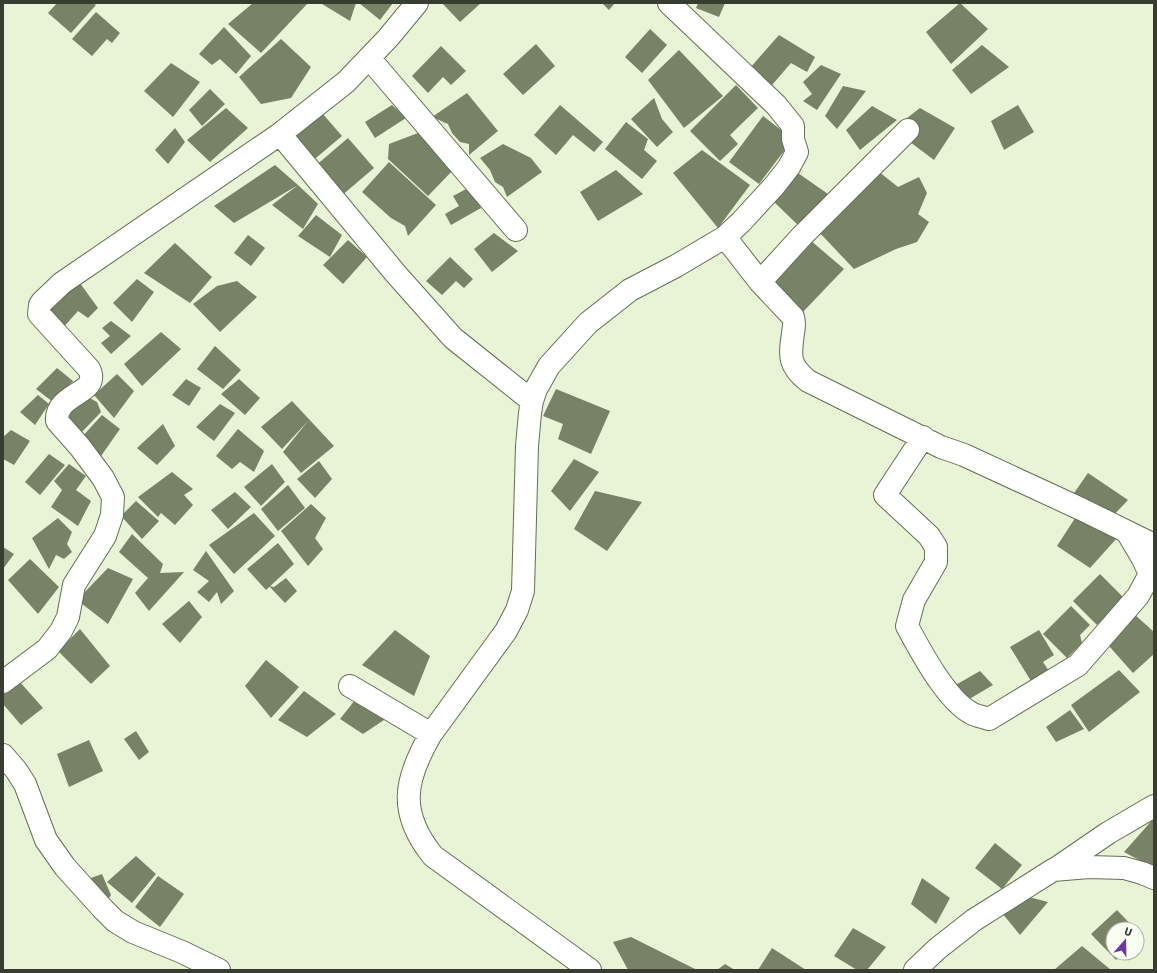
<svg xmlns="http://www.w3.org/2000/svg" width="1157" height="973" font-family="Signika,sans-serif">
<style>
.building{fill:#788266}
.lines{fill:none;stroke-linecap:round;stroke-linejoin:round}
.minor-casing{stroke:#656f53;stroke-width:24}
.minor{stroke:#fff;stroke-width:22}
</style>
<rect width="100%" height="100%" fill="#e8f4d5"/>
<path class="building" d="M57,3H93L96,5L71,33L48,13Z
M253,3H308L261,53L228,24Z
M323,3H356L350,21L322,4Z
M359,3H393L380,20Z
M442,3H481L460,22Z
M602,3H615L609,10Z
M698,3H725L719,17L696,8Z
M960,3L988,29L951,64L926,32Z
M96,12L120,33L112,43L107,39L92,56L72,39Z
M224,27L251,56L236,74L220,59L212,65L199,54Z
M650,29L667,45L642,73L625,57Z
M779,35L815,57L807,72L791,63L772,85L750,68Z
M281,39L311,67L291,98L261,104L239,77Z
M536,44L555,66L523,95L503,74Z
M982,45L1009,67L971,94L952,70Z
M441,46L466,71L451,85L443,77L428,93L412,76Z
M679,50L723,96L684,128L648,80Z
M171,63L200,82L173,117L144,91Z
M821,65L841,74L817,110L803,101L812,94L803,82Z
M736,85L758,108L730,135L738,144L720,161L690,131Z
M843,86L866,91L837,129L825,116Z
M210,89L225,104L202,126L189,110Z
M467,93L498,131L469,155V144L460,142L452,133L448,124L432,117Z
M654,98L662,119L673,132L657,147L631,119Z
M392,105L406,118L375,138L365,122Z
M560,105L603,142L594,152L573,135L556,155L534,135Z
M1018,105L1034,132L1004,150L991,121Z
M872,106L897,120L860,150L846,130Z
M226,108L248,128L210,162L187,140Z
M920,108L955,128L934,160L910,142L918,125L907,118Z
M322,113L342,136L310,163L290,139Z
M763,116L793,139L759,184L729,162Z
M626,122L648,139L644,150L657,161L642,179L605,149Z
M175,128L185,142L168,164L155,150Z
M418,133L455,168L428,196L388,159L389,144Z
M348,138L374,168L340,197L314,167Z
M503,144L531,158L542,172L507,197L503,187L495,182L490,170L480,158Z
M702,150L750,185L718,228L673,173Z
M389,162L436,205L408,236L405,226L391,218L362,192Z
M275,165L298,185L318,204L303,229L272,205L298,185L234,223L214,206Z
M616,170L643,194L598,221L580,192Z
M795,171L828,194L799,226L772,200Z
M878,171L898,187L919,177L927,193L918,214L929,222L917,242L896,249L854,269L818,231Z
M470,187L481,208L451,225L445,214L459,206L453,196Z
M316,215L342,235L330,257L298,236Z
M494,233L518,251L492,272L474,249Z
M248,235L265,248L251,266L234,253Z
M348,240L367,257L343,284L323,265Z
M810,240L844,269L800,315L772,282Z
M175,243L212,277L190,303L144,273Z
M450,257L473,279L464,288L456,281L442,295L426,281Z
M77,279L98,308L88,318L78,311L61,330L42,307Z
M137,279L154,292L132,322L113,303Z
M237,281L257,297L220,332L193,304L217,286Z
M111,321L131,336L111,354L101,343L110,336L102,328Z
M161,332L181,349L142,386L124,364Z
M215,346L241,370L223,389L197,369Z
M57,368L73,381L53,402L36,389Z
M117,374L134,391L114,418L94,395Z
M186,379L201,388L189,406L172,395Z
M239,379L260,398L245,415L221,394Z
M556,389L610,411L591,454L558,439L563,424L543,416Z
M38,395L49,404L35,425L20,412Z
M84,395L97,402L101,412L81,433L65,418Z
M292,401L334,446L301,473L283,452L308,421L282,449L261,427Z
M220,404L235,413L214,441L196,427Z
M102,415L120,429L101,456L80,439Z
M163,424L175,446L157,465L137,448Z
M238,429L264,451L254,472L240,462L232,469L216,456Z
M11,430L30,441L14,465L3,459V437Z
M49,454L65,465L40,495L25,482Z
M574,459L599,472L570,511L551,491Z
M319,461L332,479L315,498L297,479Z
M69,464L86,476L76,490L91,501L78,526L51,507L62,490L54,481Z
M272,464L285,482L261,506L244,487Z
M172,472L193,489L184,495L193,505L175,525L161,513L158,517L138,497Z
M1088,473L1128,500L1109,520L1072,496Z
M288,485L305,508L278,531L261,509Z
M595,491L642,502L607,551L574,529Z
M235,492L251,507L228,529L211,510Z
M136,501L159,521L142,539L121,516Z
M311,504L326,518L315,538L323,549L308,566L281,531Z
M1079,512L1117,538L1090,568L1057,546Z
M254,513L275,536L234,574L209,545Z
M58,518L72,532L67,544L72,552L64,559L56,555L49,569L32,538Z
M132,534L163,564L160,573L184,572L149,611L135,593L148,578L119,552Z
M278,543L294,564L266,590L247,569Z
M3,547L14,554L3,569Z
M206,551L234,591L221,604L217,592L209,602L197,592L209,581L193,570Z
M30,559L59,587L38,614L8,580Z
M108,568L133,579L108,624L77,600Z
M1100,574L1124,598L1097,625L1073,601Z
M286,578L297,591L285,603L269,586L274,587Z
M189,601L202,617L180,643L162,624Z
M1071,606L1090,625L1080,635L1082,643L1067,658L1043,634Z
M1134,614L1154,632V654L1133,673L1109,646Z
M80,629L110,666L91,684L58,651Z
M395,630L430,656L414,696L362,665Z
M1039,630L1054,655L1043,662L1049,671L1031,681L1010,647Z
M266,660L299,687L271,718L245,686Z
M1119,670L1140,692L1089,732L1071,705Z
M980,671L993,685L966,701L952,687Z
M19,681L43,708L21,725L3,704V695Z
M304,691L336,714L307,737L278,720Z
M359,695L387,718L363,734L340,719Z
M1070,710L1084,729L1056,742L1046,727Z
M136,731L149,752L139,760L124,739Z
M89,740L103,771L69,787L57,754Z
M1154,818V868L1124,852Z
M995,843L1022,865L1002,889L975,868Z
M136,856L156,874L132,903L107,882Z
M102,874L111,895L104,905L88,879Z
M158,876L184,894L160,927L135,907Z
M922,878L950,898L936,924L911,904Z
M1029,897L1048,902L1020,935L1002,913Z
M1117,910L1135,929H1113V953H1123L1116,960L1091,934Z
M853,928L886,947L867,970H857L834,956Z
M631,937L697,970H628L613,942Z
M1082,946L1111,970H1054Z
M772,948L806,970H758Z
M725,964L735,970H717Z"/>
<g class="lines">
<defs>
<path id="minor" d="M369,58L516,230
M280,134L396,274L453,338L532,401
M725,237L760,282L793,317C795,323 794,327 793,333C790,356 788,365 808,381L941,447L964,455L1081,509L1154,545
M760,282L802,236L908,130
M923,437L885,495L929,536L936,547V562L914,600L907,626C921,652 946,699 971,713C976,716 983,717 989,719L1078,665L1138,596L1150,574L1143,559L1127,532
M3,682L47,649L61,631L68,617L74,585L105,536L112,515L113,497L103,478L80,447L57,421C55,396 91,394 91,378C92,375 90,371 89,369L39,314L40,305L42,302L62,283L280,134L346,82L388,38L417,3
M350,686L431,734
M3,755L16,770L25,784L46,840L65,867L103,909L115,921L133,932L182,952L219,970
M1054,870L1108,833L1154,806
M590,970L433,856C398,813 404,780 431,734L506,631L517,610L523,591L527,446L530,413L532,401L536,389L549,366L588,323L630,290L676,266L725,237L741,222L775,185L789,167L797,152L793,139V126L776,105L669,3
M915,970L937,949L974,920L1053,870L1089,867L1124,868L1142,873L1154,878"/>
</defs>
<use href="#minor" class="minor-casing"/>
<use href="#minor" class="minor"/>
</g>
<rect width="1157" height="973" fill="none" stroke="#383d31" stroke-width="8"/>
<g transform="translate(1125 941) rotate(20)"><circle r="19" fill="#f9fef2" stroke="#acb1a5"/>
<path d="M0-3L7 15L0 10L-7 15Z" fill="#7033a9"/>
<text y="-6" font-size="11" font-weight="bold" text-anchor="middle" fill="#383d31">U</text>
</g>
</svg>
